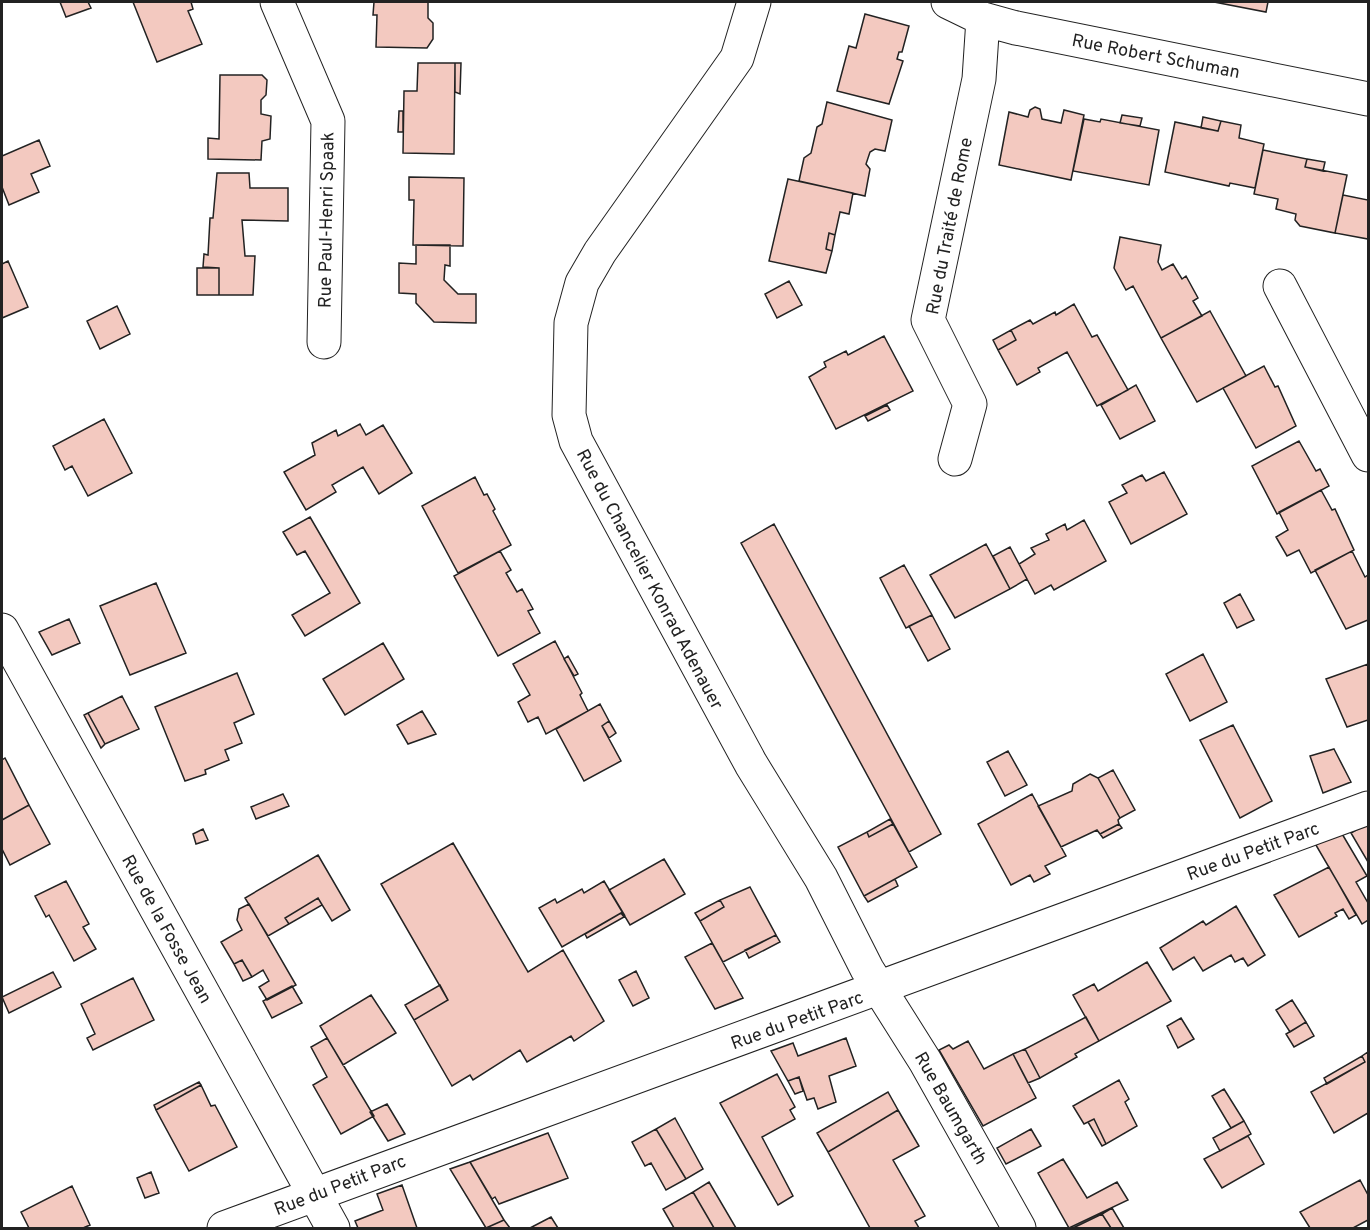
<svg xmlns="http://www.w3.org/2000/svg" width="1370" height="1230" font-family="Overpass,sans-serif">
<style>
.building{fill:#f3c9c0;stroke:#222;stroke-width:1.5}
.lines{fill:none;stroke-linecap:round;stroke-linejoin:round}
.minor-casing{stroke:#222;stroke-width:35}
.minor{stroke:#fff;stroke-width:33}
.labels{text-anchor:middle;stroke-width:4.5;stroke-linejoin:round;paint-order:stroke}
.street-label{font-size:18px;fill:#222;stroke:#fff}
</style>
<rect width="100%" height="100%" fill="#fff"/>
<path class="building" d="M60,2H88L91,8L66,17Z
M133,2H191L193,9L188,11L202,44L157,62Z
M374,2H428V18L433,23V39L427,48L376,47L377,15H373Z
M1214,2H1268L1266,12Z
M865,14L909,26L902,52H899L897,59L903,61L889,104L837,91L849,46L856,48Z
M418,63H455L454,154L403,153L404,91H417Z
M455,63H461L460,94L455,92Z
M220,75H262L267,80L266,95L261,100V114L271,116L270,139L262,141L261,160L208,159V138L219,139Z
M827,102L892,120L885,151L875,149L870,152L866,164L870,169L865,196L799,181L804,158L811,153L817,127L822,124Z
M1035,107L1040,109L1042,119L1061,123L1064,110L1084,115L1071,180L999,165L1009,112L1028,117L1030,110Z
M399,111H403V132H398Z
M1122,115L1142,118L1140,126L1120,123Z
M1203,117L1221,121L1218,131L1201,128Z
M1084,119L1100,122L1101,119L1159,130L1149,185L1073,171Z
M1221,121L1241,125L1239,138L1264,144L1255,188L1230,183L1229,186L1165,172L1175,122L1218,131Z
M39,140L50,166L31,174L39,192L9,205L2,187V156Z
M1263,150L1307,159L1305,167L1347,175L1335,233L1300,226L1295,220L1296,214L1276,209L1278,199L1254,194Z
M1307,159L1325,162L1323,171L1305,167Z
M217,173H249L250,188H288V221L242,220L245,256H255L253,295H219V268L203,267L204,254L208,255L210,218H213Z
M409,177L464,178L463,246L413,245L414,200H409Z
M788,179L853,193L849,214L840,212L835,235L829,233L826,249L832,251L826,273L769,261Z
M1343,195L1368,200V239L1335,233Z
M829,233L835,235L832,251L826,249Z
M1120,237L1161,245L1158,262L1162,270L1173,264L1182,279L1186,276L1198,298L1193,301L1202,316L1161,338L1133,286L1126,290L1114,268Z
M416,245H450V266L445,265L444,280L458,294H476V323L434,322L416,303V294L399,293V263L416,264Z
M8,261L28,307L2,318V264Z
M197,268H219V295H197Z
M789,281L802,305L777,318L765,294Z
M1074,304L1092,337L1097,335L1128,390L1097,406L1067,352L1038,368L1040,372L1017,385L998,350L1016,340L1011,330L1030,320L1033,324L1055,312L1056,315Z
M117,306L130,334L100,349L87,321Z
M1210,311L1246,376L1197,402L1161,338Z
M1011,330L1016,340L998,350L993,340Z
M884,336L913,391L836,429L809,377L826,367L824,362L846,351L848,355Z
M1264,366L1275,387L1278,386L1296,426L1256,448L1223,388Z
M1136,385L1155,421L1120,439L1101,405Z
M887,405L890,410L868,421L865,416Z
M104,419L132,473L88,496L72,466L65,470L53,446Z
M360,424L366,435L383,425L412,473L379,494L363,467L332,485L336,492L306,510L284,472L315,455L312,443L336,430L338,436Z
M1299,441L1316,471L1320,469L1329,486L1277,514L1252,466Z
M1164,472L1187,514L1131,544L1109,502L1127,493L1122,485L1142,475L1146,481Z
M475,477L484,495L487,494L495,509L493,511L511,545L458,573L422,506Z
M1321,490L1332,510L1335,509L1354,550L1311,573L1299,550L1287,556L1276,537L1288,530L1279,512Z
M310,517L360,603L305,636L292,615L330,593L305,551L297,555L283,532Z
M1084,520L1106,561L1054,590L1051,585L1035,594L1019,564L1035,554L1031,548L1049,540L1046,534L1065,524L1067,530Z
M774,524L941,834L909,852L741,543Z
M986,544L1010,589L955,618L930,575Z
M1010,547L1027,579L1010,589L993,556Z
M500,551L511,570L506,573L517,592L522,589L533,609L528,611L540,633L498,656L454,576Z
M1352,551L1365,577L1368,575V620L1346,629L1315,570Z
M904,565L932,615L906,628L880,578Z
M156,583L186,653L130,675L100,606Z
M1240,594L1254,620L1237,628L1224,603Z
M932,615L950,649L928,661L909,626Z
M69,619L80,643L52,655L39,632Z
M555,641L582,693L580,695L588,711L546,734L538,717L528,722L518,702L530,695L513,664Z
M383,643L404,679L345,715L323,679Z
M1203,654L1227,702L1190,721L1166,674Z
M568,656L578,674L574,676L564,659Z
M1368,664V720L1347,727L1326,679Z
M237,673L254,714L234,723L242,743L225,750L229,760L205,770L206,774L185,781L155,707Z
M122,696L139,729L105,744L88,713Z
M600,704L609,721L602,726L621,761L584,781L556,729Z
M422,711L436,734L408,744L397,725Z
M88,713L105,744L101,748L84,715Z
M609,721L616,733L609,738L602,726Z
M1233,725L1272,801L1240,818L1200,740Z
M1334,749L1351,782L1323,793L1310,756Z
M1008,751L1027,785L1005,796L987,762Z
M5,758L29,805L2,820V760Z
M1113,770L1135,810L1120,818L1098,778Z
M1090,774L1098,778L1120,818L1118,820L1119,824L1100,834L1097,830L1061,847L1038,806L1072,791L1073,784Z
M283,794L289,806L256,819L251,807Z
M1032,794L1066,856L1045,866L1050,874L1034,882L1030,875L1011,885L978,824Z
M29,805L50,844L10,865L2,849V820Z
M890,819L893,824L869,837L867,832Z
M1368,823V862L1351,833Z
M893,824L917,867L864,896L838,847L867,832L869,837Z
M1119,824L1122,828L1103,838L1100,834Z
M1338,827L1367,876L1356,882L1368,903V920L1362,924L1313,840Z
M203,829L208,840L196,844L193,834Z
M453,843L528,972L563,950L604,1021L574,1041L571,1036L527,1062L520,1050L473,1080L470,1075L452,1086L414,1020L448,1000L381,884Z
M318,855L350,910L332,921L318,898L285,918L289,924L268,936L245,898Z
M664,859L685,894L630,925L609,890Z
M1329,867L1356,915L1349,919L1343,909L1335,913L1337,916L1299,937L1274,895Z
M895,879L898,886L868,902L864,896Z
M66,881L89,924L83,927L96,949L74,961L49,915L46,917L35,896Z
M604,881L625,916L621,913L562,947L539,908L555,899L557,903L582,889L584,893Z
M750,887L776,935L723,962L700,921L724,907L720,900Z
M318,898L322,905L289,924L285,918Z
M720,900L724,907L700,921L695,913Z
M249,904L296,985L267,1000L259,987L269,981L263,970L252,977L242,960L234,964L221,942L242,930L237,920L239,909Z
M1236,906L1265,955L1248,966L1243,958L1235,962L1231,955L1203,971L1194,957L1173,970L1160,948L1203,921L1206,925Z
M621,913L624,917L587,938L585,934Z
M776,935L780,942L749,958L745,950Z
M712,943L743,998L715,1009L685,957Z
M242,960L252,977L243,981L234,964Z
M1147,962L1171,1001L1099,1041L1073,995L1094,984L1098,991Z
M636,971L649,998L633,1006L619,980Z
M53,972L61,987L9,1013L2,997Z
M133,978L154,1020L93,1050L87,1038L95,1034L81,1004Z
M440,985L448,1000L414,1020L405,1005Z
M292,986L302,1003L272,1018L263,1001Z
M371,995L396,1033L343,1065L320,1026Z
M1292,1000L1306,1022L1290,1032L1276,1010Z
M1086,1017L1099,1041L1075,1054L1077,1057L1040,1078L1025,1049Z
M1181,1018L1194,1039L1178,1048L1167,1026Z
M1306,1022L1314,1036L1294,1047L1286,1034Z
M327,1038L374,1116L341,1134L313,1085L327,1077L311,1047Z
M846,1038L856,1066L829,1076L836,1102L818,1109L814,1098L807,1100L799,1077L788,1081L771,1051L793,1043L798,1056Z
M968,1041L984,1069L1013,1054L1036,1098L983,1126L939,1050L949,1045L953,1049Z
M1025,1049L1040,1078L1028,1083L1013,1054Z
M1368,1052V1113L1334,1133L1311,1092L1365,1062L1362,1056Z
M1362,1056L1365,1062L1327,1084L1324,1078Z
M777,1074L795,1107L790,1110L795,1119L762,1137L793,1196L778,1205L720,1103Z
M799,1077L803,1091L795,1094L788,1081Z
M1119,1080L1129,1099L1125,1102L1137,1126L1106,1144L1094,1119L1084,1124L1073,1106Z
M199,1082L201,1085L156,1110L154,1105Z
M201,1085L211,1106L215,1105L237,1147L189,1171L156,1110Z
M1224,1089L1244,1121L1231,1128L1212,1096Z
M888,1092L898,1110L828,1152L817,1133Z
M387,1104L405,1134L388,1141L370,1112Z
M898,1110L919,1146L893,1160L925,1216L915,1221L919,1228H870L828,1152Z
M675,1118L703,1169L686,1179L656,1129Z
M1094,1119L1106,1144L1102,1146L1088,1122Z
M1244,1121L1251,1134L1220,1151L1213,1138Z
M656,1129L686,1179L666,1190L651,1163L645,1166L632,1142Z
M1031,1129L1041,1146L1006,1164L997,1148Z
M548,1133L568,1178L499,1204L495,1197L492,1199L470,1162Z
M1248,1136L1264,1164L1222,1188L1204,1159Z
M1063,1159L1087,1198L1117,1182L1128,1200L1069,1228L1038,1173Z
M470,1162L504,1220L486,1228L450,1169Z
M151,1172L159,1193L145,1198L137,1178Z
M1360,1180L1368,1195V1220L1353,1228H1310L1300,1212Z
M709,1182L736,1228H714L693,1192Z
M402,1185L417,1228H358L355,1221L383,1210L377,1194Z
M72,1186L90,1225L83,1228H29L21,1212Z
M693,1192L714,1228H674L663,1209Z
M1112,1208L1124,1228H1111L1102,1214Z
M1102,1214L1111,1228H1073Z
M551,1217L558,1228H530Z
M504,1220L510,1228H486Z"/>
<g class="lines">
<defs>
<path id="minor" d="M277,2L328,121L324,342
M754,2L737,58L600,252L582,283L571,323L569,415L576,441L751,764L821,878L867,969L925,1061L1019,1228
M948,2L983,19L1016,28L1368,99
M1280,286L1368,455
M955,459L970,404L928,320L979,79L983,19
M2,630L333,1228
M224,1228C605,1087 988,950 1368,808"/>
</defs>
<use href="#minor" class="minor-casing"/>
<use href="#minor" class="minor"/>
</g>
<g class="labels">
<g class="street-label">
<text transform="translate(1156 56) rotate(11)" y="6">Rue Robert Schuman</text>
<text transform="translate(326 220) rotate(-89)" y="6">Rue Paul-Henri Spaak</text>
<text transform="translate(949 226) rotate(-79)" y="6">Rue du Traité de Rome</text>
<text transform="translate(650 579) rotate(62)" y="6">Rue du Chancelier Konrad Adenauer</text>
<text transform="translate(1253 851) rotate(-20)" y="6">Rue du Petit Parc</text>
<text transform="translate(167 929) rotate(61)" y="6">Rue de la Fosse Jean</text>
<text transform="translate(797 1020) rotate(-20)" y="6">Rue du Petit Parc</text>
<text transform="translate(951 1108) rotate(60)" y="6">Rue Baumgarth</text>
<text transform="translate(340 1185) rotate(-21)" y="6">Rue du Petit Parc</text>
</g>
</g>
<rect width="1370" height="1230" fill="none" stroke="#222222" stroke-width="6"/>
</svg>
